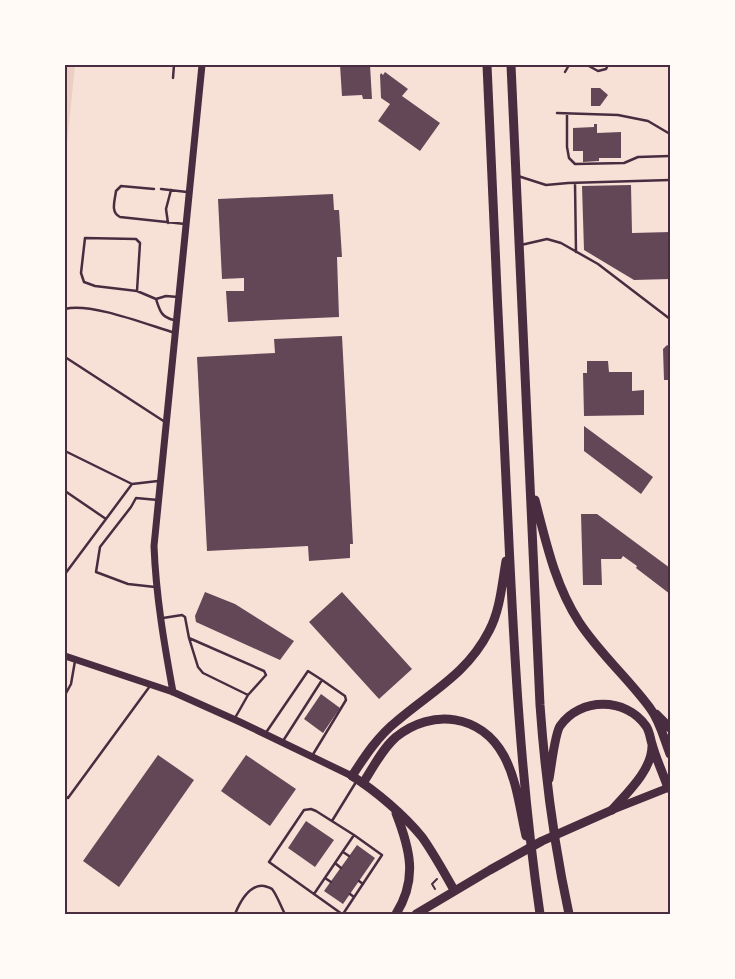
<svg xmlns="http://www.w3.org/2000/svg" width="735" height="979" font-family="Signika,sans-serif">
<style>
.green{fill:#ebcfc5}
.building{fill:#644757}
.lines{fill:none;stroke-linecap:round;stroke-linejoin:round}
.path{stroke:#4a2c40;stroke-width:2}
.service{stroke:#4a2c40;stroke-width:2.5}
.tertiary{stroke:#4a2c40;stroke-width:7}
.secondary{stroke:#4a2c40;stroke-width:8}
.primary{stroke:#4a2c40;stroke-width:9}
.trunk{stroke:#4a2c40;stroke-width:9}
.neatline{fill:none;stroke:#4a2c40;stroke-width:2}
</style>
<rect width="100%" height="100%" fill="#f7e1d7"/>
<path class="green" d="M65,65H75L65,164Z"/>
<path class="building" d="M340,65H370L372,99H363L362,95L342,96Z
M385,72L408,89L402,96L440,123L420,151L378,121L390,104L381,98L380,75L381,73L383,75Z
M591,88H600L608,95L600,106H591Z
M594,124H597V133L621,132V158H599V161L583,162V151H573V128L594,127Z
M631,185L632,233L670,232V279L634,280L584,250L582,186Z
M333,194L334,210H339L342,257H337L339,317L228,322L226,291H244V278L222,279L218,199Z
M342,336L353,544H350V558L309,561L308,546L207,551L197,357L275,353L274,339Z
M667,345L670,347V380H664L663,349Z
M587,361H608L609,372H632V391L644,390V415L584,416L583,373H587Z
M584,426L653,477L641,494L584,451Z
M581,514H597L670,568V594L636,568L637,566L623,556L621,559H601L602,585H583Z
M205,592L235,604L294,641L280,660L196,622L195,616Z
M342,592L412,669L379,699L309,622Z
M321,694L340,708L323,733L304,719Z
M158,755L194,780L119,887L83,861Z
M246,755L296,789L270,826L221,791Z
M306,821L334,840L315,867L288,848Z
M357,845L375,858L343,904L324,891Z"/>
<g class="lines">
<path class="path" d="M435,889L432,884L437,879"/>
<path class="service" d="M587,65L598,71L606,69L608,65
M565,72L569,65
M173,78L174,65
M557,113L618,115L648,121L670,134
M567,114V147L569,158L575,164L624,163L638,157L670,156
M518,176L546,185L568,183L670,180
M575,183L576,252
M154,189L121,186L116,191C115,200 110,212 120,217L185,224
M161,189L187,192
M168,223L166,209L171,190
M521,245L547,239L561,243L598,264L670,319
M137,291L140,243L136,239L85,238L81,273L84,282L95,286L137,291L156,299
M65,309C90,302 148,325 175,333
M174,320C161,317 160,311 156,299L166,296L178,297
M65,357L165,422
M65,451L132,484L158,481
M65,491L106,519L132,484
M65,574L106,519
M155,587L128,584L96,572L100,547L131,507L136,498L158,500
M163,618L182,615L185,617L189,638L264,671L266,675L248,695L235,718
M189,638L198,667L203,673L248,695
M65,695L71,684L75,661
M265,734L308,671L322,680
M283,741L322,680L345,696L346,700L312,756
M65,796L68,798L150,686
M332,821L356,782
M343,852L349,856
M335,863L341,868
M325,878L331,882
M359,881L363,884
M314,894L354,835L382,855L343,914
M350,894L354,897
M235,914C240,902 249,884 264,886C267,887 270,887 272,889C277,895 281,907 285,914
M342,914L269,862L304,810L311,809L316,811L354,835"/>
<path class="tertiary" d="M65,656L173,692L240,722L352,776
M173,692C164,643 156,596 154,546L202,65"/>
<path class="secondary" d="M612,810L670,787"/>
<path class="primary" d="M352,776C376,791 404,815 422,837C434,854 444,872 454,890
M396,813C410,849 418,879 396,914
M416,914L490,870L542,841L612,810"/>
<path class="trunk" d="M487,65C494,217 500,370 508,522C514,653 521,784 540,914
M511,65L540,705C545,775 554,845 569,914
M535,500C546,542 555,585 579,622C600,654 628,678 650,708C660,721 664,739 670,754
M656,714L670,728
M352,776C365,756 378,736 397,721C432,691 467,674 489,631C500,611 502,584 506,561
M549,779C551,768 555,733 560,726C580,697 626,697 646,726C650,732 650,738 652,744C656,759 663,773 668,788
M363,783C373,768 382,749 396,737C432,708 481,714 504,756C517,780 520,810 526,836
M612,810C627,793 652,770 652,746"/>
</g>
<rect width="735" height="979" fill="none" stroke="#fffaf5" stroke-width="132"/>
<rect x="66" y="66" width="603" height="847" class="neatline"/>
</svg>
